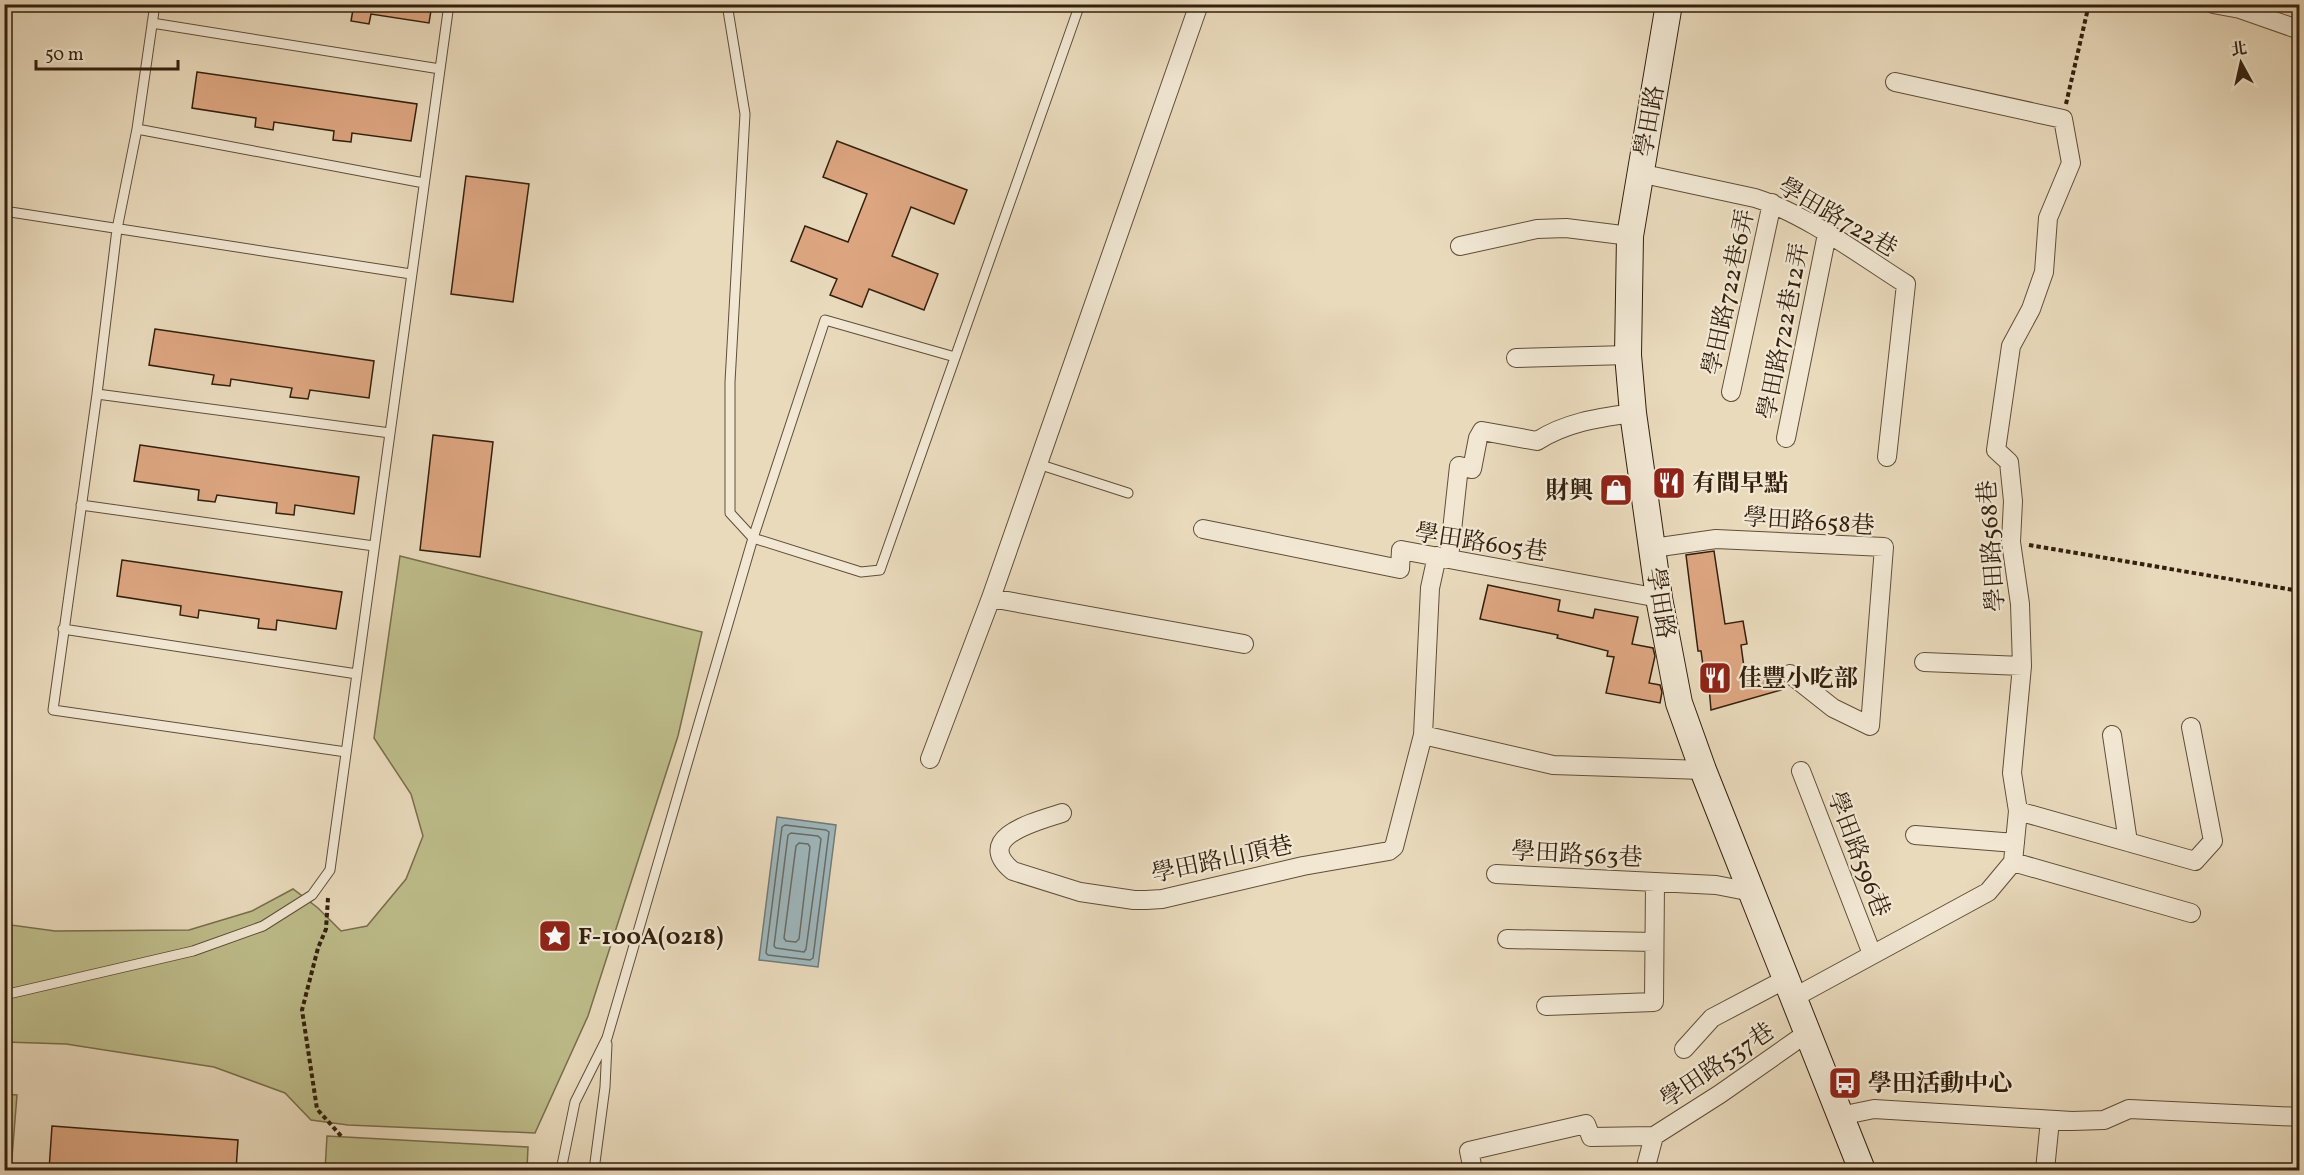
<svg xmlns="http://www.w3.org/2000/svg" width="2304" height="1175" font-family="Vollkorn,'Noto Serif TC',serif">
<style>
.green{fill:#bebd8b;stroke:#786e4c;stroke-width:1.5}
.water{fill:#9eb7bd;stroke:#737a77;stroke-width:1.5}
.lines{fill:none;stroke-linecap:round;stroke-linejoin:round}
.shore{stroke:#686b65;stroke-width:1.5}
.building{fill:#dda681;stroke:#321f0d;stroke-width:1.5}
.service-casing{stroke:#604e39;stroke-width:11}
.minor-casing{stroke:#604e39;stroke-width:20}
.secondary-casing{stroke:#321f0d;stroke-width:28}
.path{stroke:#321f0d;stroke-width:4;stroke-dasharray:4.5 3;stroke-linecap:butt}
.service{stroke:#f1e7d3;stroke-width:9}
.minor{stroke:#f1e7d3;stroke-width:18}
.secondary{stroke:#f1e7d3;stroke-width:26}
.labels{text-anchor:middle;stroke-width:4.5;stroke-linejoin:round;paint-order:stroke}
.street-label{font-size:24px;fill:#321f0d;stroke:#f1e7d3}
.poi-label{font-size:24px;font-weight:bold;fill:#321f0d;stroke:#f1e7d3;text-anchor:start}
</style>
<rect width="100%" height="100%" fill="#e9dabc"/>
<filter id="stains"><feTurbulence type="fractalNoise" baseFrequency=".00333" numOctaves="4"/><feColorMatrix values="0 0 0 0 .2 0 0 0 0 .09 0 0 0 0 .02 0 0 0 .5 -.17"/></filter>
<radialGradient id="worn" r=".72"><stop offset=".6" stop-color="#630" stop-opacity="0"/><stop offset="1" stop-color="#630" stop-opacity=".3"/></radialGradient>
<path class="green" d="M400,556L702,632L678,736L588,1016L535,1133L348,1125L311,1120L285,1093L214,1067L66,1044L5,1042L4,924L55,931L189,930L252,911L293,889L318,908L341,931L367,926L406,879L423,836L411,794L374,738Z
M5,1094L17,1095L11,1170H5Z
M327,1136L528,1147L527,1170H325Z"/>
<path class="water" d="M777,817L836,825L818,967L759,960Z"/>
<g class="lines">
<path class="shore" d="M785,825L826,830L829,832L813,958L810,960L768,955L766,953L782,827Z
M791,833L818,836L821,839L806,949L804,952L776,948L774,946L788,835Z
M799,843L808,844L810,847L799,939L796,942L786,941L784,938L796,846Z"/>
</g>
<path class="building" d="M354,4H432L429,23L371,14L369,24L351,21Z
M197,72L417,104L411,141L352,133L351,142L333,140L334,131L274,122L273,130L255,127L256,118L192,108Z
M837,141L967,190L954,224L911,207L892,256L938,274L924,310L869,289L862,307L830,295L837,279L791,261L805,226L848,242L867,194L823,177Z
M466,176L529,184L513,302L451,294Z
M155,329L374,361L369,398L310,390L308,399L290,397L292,388L231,379L230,386L212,384L214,375L149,365Z
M433,435L493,442L480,557L420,550Z
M140,445L359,477L354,514L295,505L294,515L276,513L277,503L217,495L215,502L198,500L199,490L134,481Z
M1714,551L1725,624L1743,621L1747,644L1741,645L1746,682L1775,676L1781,690L1711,710L1709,687H1706L1701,651H1698L1686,555Z
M122,560L342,592L336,629L277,620L276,630L258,628L259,619L199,610L198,618L180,615L181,606L117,596Z
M1488,585L1560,600L1558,611L1593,618L1595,609L1638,617L1632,644L1653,648L1655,656L1649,683L1660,685L1662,692L1660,703L1606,693L1614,657L1607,656L1608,651L1557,638L1558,635L1480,619Z
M52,1126L238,1140L236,1170H49Z"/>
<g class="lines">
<defs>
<path id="service" d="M155,4L137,129L117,229L97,394L53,710L346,752
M727,4L745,114L730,382V513L753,538L861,572L880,570L1080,4
M152,23L440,69
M137,129L424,183
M4,211L411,274
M97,394L390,433
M1038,464L1128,493
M81,505L374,546
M63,629L357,674
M4,995L193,951L263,926L312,895L330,870L449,4
M561,1170L575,1102L607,1038L753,538L825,320L955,357
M594,1170L605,1087L607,1044"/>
<path id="minor" d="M2213,4L2240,9L2300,30
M1639,173L1755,198C1806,214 1860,255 1906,284L1887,457
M1460,246L1537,229L1566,228L1630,236
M1516,358L1628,355
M1731,392L1772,203
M1786,438L1827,234
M1203,529L1400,569L1401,550L1659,598
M1653,548L1716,539L1884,547L1870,726L1833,708L1790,674
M1449,558L1459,466L1472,469L1478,438L1482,431L1537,441C1567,422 1598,418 1633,413
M991,598L1244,644
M1924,662L2022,666
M1423,735L1553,765L1703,770
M2112,735L2128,842
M930,759L991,598L1199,4
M1801,771L1872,954
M2018,811L2195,861L2213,841L2191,727
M1062,813C1038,821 971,837 1013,871L1080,892L1134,900H1146L1162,899L1303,866L1389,851L1394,847L1423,735L1430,588L1437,556
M1915,835L2015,843
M2013,862L2191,913
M1496,874L1716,885L1752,892
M1507,939L1654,942
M1793,998L1988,892L2013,862L2018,811L2012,773L2022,666L2020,604L2011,542L2013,501L2009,462L1996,450L2011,346L2031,309L2044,272L2048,218L2071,163L2063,119L1895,82
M1546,1006L1654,1002L1655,883
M1684,1049L1712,1018L1786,979
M1840,1116L1874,1109L2072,1121L2104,1120L2129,1109L2300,1117
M1473,1170L1469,1151L1586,1124L1591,1137L1654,1136L1720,1094L1807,1033
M1645,1170L1654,1136
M2045,1170L2050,1120"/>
<path id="secondary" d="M1669,4L1630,236L1628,355L1633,413L1659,598L1679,703L1703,770L1862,1170"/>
</defs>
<use href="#service" class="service-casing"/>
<use href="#minor" class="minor-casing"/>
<use href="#secondary" class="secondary-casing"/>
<path class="path" d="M2066,104L2089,4
M2029,545L2300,591
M328,898L326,929L318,948L302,1010L317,1109L342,1137"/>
<use href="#service" class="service"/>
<use href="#minor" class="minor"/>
<use href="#secondary" class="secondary"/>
</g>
<defs>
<symbol id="restaurant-square" viewBox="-11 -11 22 22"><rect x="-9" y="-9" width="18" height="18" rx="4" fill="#8f2418" stroke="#f1e7d3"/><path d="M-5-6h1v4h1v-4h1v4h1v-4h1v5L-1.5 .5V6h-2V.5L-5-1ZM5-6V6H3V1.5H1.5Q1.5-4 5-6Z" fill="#fff"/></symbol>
<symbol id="shop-square" viewBox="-11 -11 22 22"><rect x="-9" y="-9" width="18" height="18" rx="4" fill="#8f2418" stroke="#f1e7d3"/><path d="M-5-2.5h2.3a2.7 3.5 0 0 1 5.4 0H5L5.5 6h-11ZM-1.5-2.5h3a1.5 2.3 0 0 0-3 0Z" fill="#fff"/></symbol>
<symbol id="sight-square" viewBox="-11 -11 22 22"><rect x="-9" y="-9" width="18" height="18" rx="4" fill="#8f2418" stroke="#f1e7d3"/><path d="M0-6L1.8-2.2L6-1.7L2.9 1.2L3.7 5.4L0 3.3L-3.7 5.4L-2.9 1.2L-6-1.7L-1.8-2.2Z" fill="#fff"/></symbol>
<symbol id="bus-square" viewBox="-11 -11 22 22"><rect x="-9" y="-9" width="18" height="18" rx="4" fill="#8f2418" stroke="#f1e7d3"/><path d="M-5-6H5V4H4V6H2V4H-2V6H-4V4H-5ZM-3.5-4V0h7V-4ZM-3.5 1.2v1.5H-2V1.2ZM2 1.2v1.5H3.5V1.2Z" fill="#fff"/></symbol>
</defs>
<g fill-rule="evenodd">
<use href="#restaurant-square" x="1650" y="464" width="38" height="38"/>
<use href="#shop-square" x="1597" y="471" width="38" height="38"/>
<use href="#restaurant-square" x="1696" y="659" width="38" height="38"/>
<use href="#sight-square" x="536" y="917" width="38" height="38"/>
<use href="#bus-square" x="1826" y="1064" width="38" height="38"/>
</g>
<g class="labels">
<g class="street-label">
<text transform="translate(1649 121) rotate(-80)" y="8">學田路</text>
<text transform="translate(1838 217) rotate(30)" y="8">學田路722巷</text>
<text transform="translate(1728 292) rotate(-78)" y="8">學田路722巷6弄</text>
<text transform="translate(1783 331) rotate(-79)" y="8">學田路722巷12弄</text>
<text transform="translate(1809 521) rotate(4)" y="8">學田路658巷</text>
<text transform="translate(1481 542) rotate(9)" y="8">學田路605巷</text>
<text transform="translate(1991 546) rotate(-94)" y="8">學田路568巷</text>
<text transform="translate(1661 603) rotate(81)" y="8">學田路</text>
<text transform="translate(1577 854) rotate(3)" y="8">學田路563巷</text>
<text transform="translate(1859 854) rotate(69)" y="8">學田路596巷</text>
<text transform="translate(1222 859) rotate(-12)" y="8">學田路山頂巷</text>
<text transform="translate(1717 1065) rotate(-34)" y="8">學田路537巷</text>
</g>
<g class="poi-label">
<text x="1692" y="491">有間早點</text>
<text x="1593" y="498" text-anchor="end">財興</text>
<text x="1738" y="686">佳豐小吃部</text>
<text x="578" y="944">F-100A(0218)</text>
<text x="1868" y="1091">學田活動中心</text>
</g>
</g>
<rect width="2304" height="1175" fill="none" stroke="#e9dabc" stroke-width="24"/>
<rect x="6" y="6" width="2292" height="1163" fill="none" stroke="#321f0d" stroke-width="3"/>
<rect x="12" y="12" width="2280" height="1151" fill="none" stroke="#321f0d" stroke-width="1.5"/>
<g transform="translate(2241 63) rotate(352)" stroke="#f1e7d3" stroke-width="4.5" paint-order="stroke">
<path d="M0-4.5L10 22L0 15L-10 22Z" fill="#321f0d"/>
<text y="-9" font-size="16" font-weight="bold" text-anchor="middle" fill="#321f0d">北</text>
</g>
<path d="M36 60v9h142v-9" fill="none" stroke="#321f0d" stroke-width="3"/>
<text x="45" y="60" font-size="18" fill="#321f0d" stroke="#f1e7d3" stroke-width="4.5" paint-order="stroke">50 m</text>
<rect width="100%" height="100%" filter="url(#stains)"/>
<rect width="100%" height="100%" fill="url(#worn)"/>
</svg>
